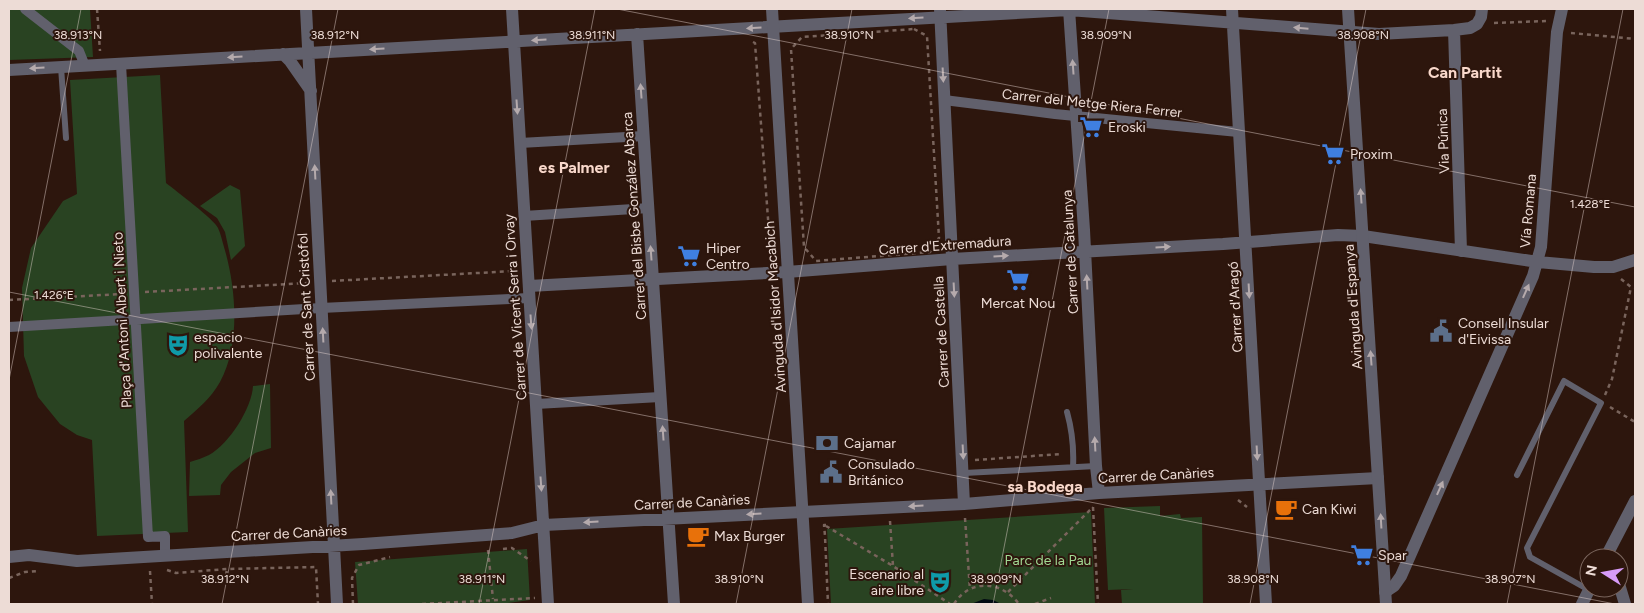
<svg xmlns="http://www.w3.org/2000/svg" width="1644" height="613" font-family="Figtree,sans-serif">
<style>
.green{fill:#294322}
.water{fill:#000a12}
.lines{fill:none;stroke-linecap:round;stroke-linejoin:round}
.path{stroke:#79645c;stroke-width:2.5;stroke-dasharray:4 4;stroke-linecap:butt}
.service{stroke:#61606c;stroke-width:6}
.pedestrian{stroke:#61606c;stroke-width:10}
.minor{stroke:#61606c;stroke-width:12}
.tertiary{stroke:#61606c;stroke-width:12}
.oneway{fill:#b5aaac}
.ticks{fill:none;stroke:#eddcd6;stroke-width:1;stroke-opacity:0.45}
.labels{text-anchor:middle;stroke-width:4;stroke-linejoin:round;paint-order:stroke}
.street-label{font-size:14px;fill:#eddcd6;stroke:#2d160d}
.poi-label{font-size:14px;fill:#eddcd6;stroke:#2d160d;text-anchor:start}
.park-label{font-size:14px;fill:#a1d892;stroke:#2d160d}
.quarter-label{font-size:16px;font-weight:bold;fill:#f9d8cb;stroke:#2d160d}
.ticks-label{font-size:12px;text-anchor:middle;fill:#eddcd6;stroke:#2d160d;stroke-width:4;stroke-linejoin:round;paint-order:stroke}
</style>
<rect width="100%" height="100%" fill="#2d160d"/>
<path class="green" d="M9,9H90L93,57L9,60Z
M160,75L166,183C176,191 214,219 218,228C221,234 222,241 224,247C236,287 241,344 220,382C211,398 198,409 184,421L188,532L97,536L92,440L77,435L60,424L38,397L24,356L22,288L31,248L63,201L77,194L70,80Z
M230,185L240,190L245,246L231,260L225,232L217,218L200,206Z
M270,384L271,448L255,453L231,472L221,485L220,495L189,496L190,462C196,460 203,458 209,455C229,444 252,408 253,386Z
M1160,506V516L1180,514L1181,518L1202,517L1203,604H1122L1121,590L1133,589L1108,590L1104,508Z
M1091,512L1095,604H831L827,529Z
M527,549L530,600L500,604H358L355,562Z"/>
<path class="water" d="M984,599L993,600L1001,604H971Z"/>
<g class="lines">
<path class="path" d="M97,9L100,51
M1494,23L1546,21
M914,29L927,36L939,238L930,252L816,261L804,247L791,49L802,37Z
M1571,33L1635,39
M753,42L755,43L771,259
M1621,279L1631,287L1635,288
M332,281L514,271
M145,292L307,283
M9,300L122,294
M1605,395L1612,379L1631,287
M1610,407L1635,422
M975,460L1062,454
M1238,500L1247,507
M1093,507L1098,604
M965,518L970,590
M890,521L893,566
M826,525H824L825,536L828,604
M826,526L893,566L950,604
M503,549L512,548L531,561
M488,550L493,599
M167,570L176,573L227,569L316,567L318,604
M150,571L152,604
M226,575L227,569
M9,578L25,572L38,571
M1008,592L1093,507
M353,604L352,578L359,565L390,557
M422,604L535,598
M954,604C970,578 1002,581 1019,604
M1035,604L1051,598"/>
<path class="service" d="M61,67L66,138
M1067,412C1072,430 1074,448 1073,467
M964,473L1096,466
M1517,475L1564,381L1601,403L1527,548L1530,557L1589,590"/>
<path class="pedestrian" d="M25,9L79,51L85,66
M121,64L148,537L165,536V556
M944,100L1055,114L1238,132
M520,143L644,136
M524,216L649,208
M9,327L321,308L529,298
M536,404L660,397"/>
<path class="minor" d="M306,9L337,604
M512,9L548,604
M940,9L964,504
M1069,9L1084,230L1096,466L1099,493
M1232,9L1266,604
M1454,30L1461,251
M637,34L674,604
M283,54L290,61L311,91
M9,70L1069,10L1379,34L1454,30L1470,28L1477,24L1481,17L1482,9
M529,286L787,272L952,259L1223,244L1338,235L1363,236L1538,262L1594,267H1613L1635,260
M9,557L29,555L77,561L363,544L512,533L544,525L964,504L1099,493L1378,478
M1613,558L1608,553L1635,501
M1619,584L1625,604
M1385,592L1394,586L1401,576L1533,276L1541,247L1557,32L1562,9
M1582,604L1590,588"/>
<path class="tertiary" d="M772,9L808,604
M1348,9L1386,604"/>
</g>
<defs><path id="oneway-solid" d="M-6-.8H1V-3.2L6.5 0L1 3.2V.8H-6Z" transform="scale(1.25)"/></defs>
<g class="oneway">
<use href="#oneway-solid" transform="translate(916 18) rotate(177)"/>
<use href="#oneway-solid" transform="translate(754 28) rotate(177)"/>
<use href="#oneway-solid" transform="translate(1301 28) rotate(-175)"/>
<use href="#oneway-solid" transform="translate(539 40) rotate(177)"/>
<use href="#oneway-solid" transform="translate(377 49) rotate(177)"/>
<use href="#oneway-solid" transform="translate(235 57) rotate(177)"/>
<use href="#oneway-solid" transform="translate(1073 67) rotate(-94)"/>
<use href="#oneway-solid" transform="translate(37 68) rotate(177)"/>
<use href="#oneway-solid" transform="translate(943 75) rotate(87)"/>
<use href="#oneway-solid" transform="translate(641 91) rotate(-94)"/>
<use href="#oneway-solid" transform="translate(517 107) rotate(86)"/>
<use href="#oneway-solid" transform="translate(315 172) rotate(-93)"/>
<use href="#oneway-solid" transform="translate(1361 196) rotate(-94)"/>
<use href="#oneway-solid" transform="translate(1163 247) rotate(-3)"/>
<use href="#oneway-solid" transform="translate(651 253) rotate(-94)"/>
<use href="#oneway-solid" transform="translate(1001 256) rotate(-3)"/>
<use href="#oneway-solid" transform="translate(1087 282) rotate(-93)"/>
<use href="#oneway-solid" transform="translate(954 290) rotate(87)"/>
<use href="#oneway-solid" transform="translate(1249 291) rotate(87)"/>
<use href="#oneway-solid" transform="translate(1526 291) rotate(-66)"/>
<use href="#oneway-solid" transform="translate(531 322) rotate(86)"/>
<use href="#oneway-solid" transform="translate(323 335) rotate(-93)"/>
<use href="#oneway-solid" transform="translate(1371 358) rotate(-94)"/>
<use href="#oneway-solid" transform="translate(663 433) rotate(-94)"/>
<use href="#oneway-solid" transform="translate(1095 444) rotate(-93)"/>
<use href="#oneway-solid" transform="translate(963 452) rotate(87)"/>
<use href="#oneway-solid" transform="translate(1257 453) rotate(87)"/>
<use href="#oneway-solid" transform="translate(541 484) rotate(86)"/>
<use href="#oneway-solid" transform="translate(1440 488) rotate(-66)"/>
<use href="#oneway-solid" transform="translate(331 497) rotate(-93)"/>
<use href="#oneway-solid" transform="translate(916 506) rotate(177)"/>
<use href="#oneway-solid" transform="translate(754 514) rotate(177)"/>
<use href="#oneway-solid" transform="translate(1381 521) rotate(-93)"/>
<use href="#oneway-solid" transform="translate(591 522) rotate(177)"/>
</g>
<path class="ticks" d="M617,9L1635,207M9,292L1615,604M9,380L81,9M222,604L338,9M479,604L595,9M736,604L852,9M993,604L1109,9M1250,604L1366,9M1507,604L1623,9"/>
<defs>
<symbol id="supermarket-bare" viewBox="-9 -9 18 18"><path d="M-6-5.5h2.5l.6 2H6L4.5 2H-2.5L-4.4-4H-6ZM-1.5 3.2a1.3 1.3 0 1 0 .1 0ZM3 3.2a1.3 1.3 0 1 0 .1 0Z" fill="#3f7fe0" stroke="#2d160d" stroke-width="2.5" paint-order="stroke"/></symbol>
<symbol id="civic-bare" viewBox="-9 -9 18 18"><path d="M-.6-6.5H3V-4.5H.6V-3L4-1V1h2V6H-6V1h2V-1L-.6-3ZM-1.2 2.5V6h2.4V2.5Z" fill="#5c6f8a" stroke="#2d160d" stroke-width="2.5" paint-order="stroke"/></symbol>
<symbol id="theatre-bare" viewBox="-9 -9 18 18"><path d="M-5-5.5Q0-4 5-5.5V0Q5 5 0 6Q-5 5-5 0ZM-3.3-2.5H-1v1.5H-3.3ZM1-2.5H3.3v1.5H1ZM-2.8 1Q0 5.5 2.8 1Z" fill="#0f9aa8" stroke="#2d160d" stroke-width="2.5" paint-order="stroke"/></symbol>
<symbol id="bank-bare" viewBox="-9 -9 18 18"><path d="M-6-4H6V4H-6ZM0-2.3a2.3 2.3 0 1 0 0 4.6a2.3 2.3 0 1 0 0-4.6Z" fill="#5c6f8a" stroke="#2d160d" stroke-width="2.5" paint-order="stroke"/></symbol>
<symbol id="cafe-bare" viewBox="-9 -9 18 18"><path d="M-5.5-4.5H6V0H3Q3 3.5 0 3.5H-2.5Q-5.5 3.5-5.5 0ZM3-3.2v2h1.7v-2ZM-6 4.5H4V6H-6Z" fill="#e8710a" stroke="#2d160d" stroke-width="2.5" paint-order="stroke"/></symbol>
</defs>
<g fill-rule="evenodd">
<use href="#supermarket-bare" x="1075" y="111" width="32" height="32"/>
<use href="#supermarket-bare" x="1317" y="138" width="32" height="32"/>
<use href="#supermarket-bare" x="673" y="240" width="32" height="32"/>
<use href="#supermarket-bare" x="1002" y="264" width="32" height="32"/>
<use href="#civic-bare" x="1425" y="315" width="32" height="32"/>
<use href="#theatre-bare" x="162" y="329" width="32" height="32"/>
<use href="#bank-bare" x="811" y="427" width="32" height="32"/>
<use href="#civic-bare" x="815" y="456" width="32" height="32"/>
<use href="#cafe-bare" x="1270" y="493" width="32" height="32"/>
<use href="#cafe-bare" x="682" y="520" width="32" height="32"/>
<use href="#supermarket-bare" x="1346" y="539" width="32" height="32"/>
<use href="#theatre-bare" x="924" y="566" width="32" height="32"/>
</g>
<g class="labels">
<g class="street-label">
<text transform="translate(1092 103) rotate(6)" y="5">Carrer del Metge Riera Ferrer</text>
<text transform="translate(1443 141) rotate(-92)" y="5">Via Púnica</text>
<text transform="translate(1528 211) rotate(-85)" y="5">Vía Romana</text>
<text transform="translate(634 216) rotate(-94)" y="5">Carrer del Bisbe González Abarca</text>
<text transform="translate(945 245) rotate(-4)" y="5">Carrer d'Extremadura</text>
<text transform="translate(1070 252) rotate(-93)" y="5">Carrer de Catalunya</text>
<text transform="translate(306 307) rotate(-93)" y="5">Carrer de Sant Cristòfol</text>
<text transform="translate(515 307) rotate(-94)" y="5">Carrer de Vicent Serra i Orvay</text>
<text transform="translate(775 307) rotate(-94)" y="5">Avinguda d'Isidor Macabich</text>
<text transform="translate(1235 307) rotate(-93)" y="5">Carrer d'Aragó</text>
<text transform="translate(1353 307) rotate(-94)" y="5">Avinguda d'Espanya</text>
<text transform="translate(122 320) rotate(-93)" y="5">Plaça d'Antoni Albert i Nieto</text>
<text transform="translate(941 332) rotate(-93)" y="5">Carrer de Castella</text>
<text transform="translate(1156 475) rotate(-3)" y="5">Carrer de Canàries</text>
<text transform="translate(692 502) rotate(-3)" y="5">Carrer de Canàries</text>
<text transform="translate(289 533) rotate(-3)" y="5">Carrer de Canàries</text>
</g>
<g class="poi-label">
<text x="1108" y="132">Eroski</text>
<text x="1350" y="159">Proxim</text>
<text x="706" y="253">Hiper<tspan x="706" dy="16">Centro</tspan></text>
<text x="1018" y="308" text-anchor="middle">Mercat Nou</text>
<text x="1458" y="328">Consell Insular<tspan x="1458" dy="16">d'Eivissa</tspan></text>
<text x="194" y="342">espacio<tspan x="194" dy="16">polivalente</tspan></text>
<text x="844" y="448">Cajamar</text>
<text x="848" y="469">Consulado<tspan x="848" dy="16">Británico</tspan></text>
<text x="1302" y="514">Can Kiwi</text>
<text x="714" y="541">Max Burger</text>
<text x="1378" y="560">Spar</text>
<text x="924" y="579" text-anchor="end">Escenario al<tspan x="924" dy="16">aire libre</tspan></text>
</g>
<g class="park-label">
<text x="1048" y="565">Parc de la Pau</text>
</g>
<g class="quarter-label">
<text x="1465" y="78">Can Partit</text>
<text x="574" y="173">es Palmer</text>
<text x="1045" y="492">sa Bodega</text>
</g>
</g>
<g class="ticks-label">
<text x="78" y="39">38.913°N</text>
<text x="335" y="39">38.912°N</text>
<text x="592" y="39">38.911°N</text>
<text x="849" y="39">38.910°N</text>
<text x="1106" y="39">38.909°N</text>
<text x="1363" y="39">38.908°N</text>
<text x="1590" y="208">1.428°E</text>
<text x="54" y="299">1.426°E</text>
<text x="225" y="583">38.912°N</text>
<text x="482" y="583">38.911°N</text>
<text x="739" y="583">38.910°N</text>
<text x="996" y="583">38.909°N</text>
<text x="1253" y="583">38.908°N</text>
<text x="1510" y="583">38.907°N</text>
</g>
<rect width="1644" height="613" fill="none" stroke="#eddcd6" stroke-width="20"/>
<g transform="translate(1604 573) rotate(281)"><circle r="24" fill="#2d160d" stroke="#7a655d"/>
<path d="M0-4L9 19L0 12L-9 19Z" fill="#d79bf9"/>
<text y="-8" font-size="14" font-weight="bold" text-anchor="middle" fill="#eddcd6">N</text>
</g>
</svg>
